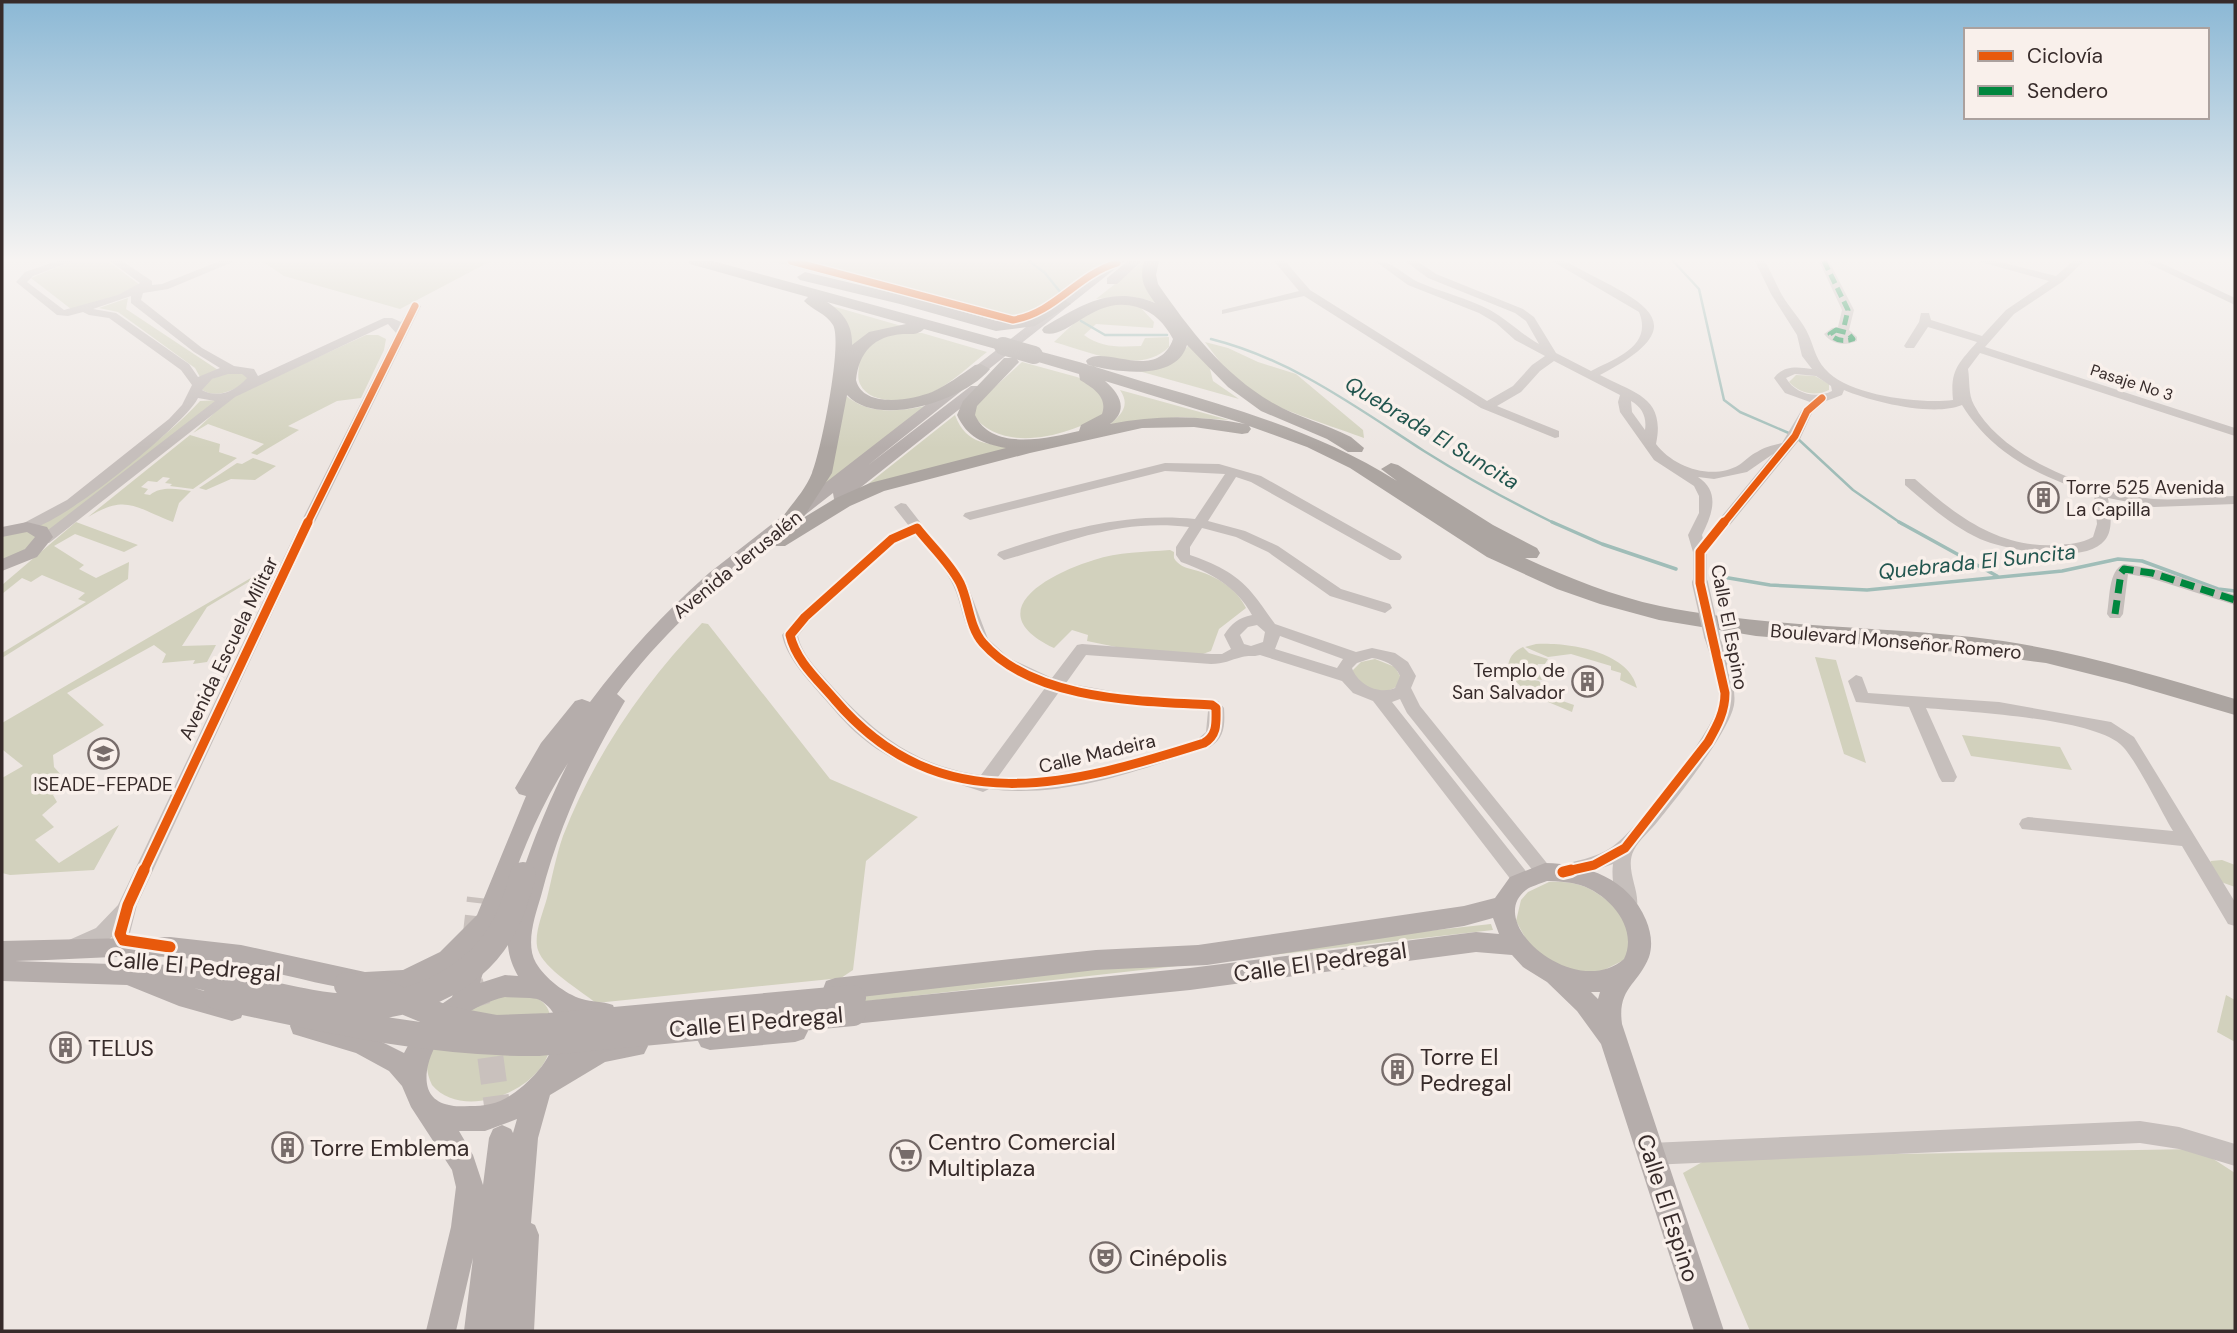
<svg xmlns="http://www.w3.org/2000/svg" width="2237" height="1333" font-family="'DM Sans',sans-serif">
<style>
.green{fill:#d2d1bd}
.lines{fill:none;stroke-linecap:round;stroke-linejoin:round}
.stream-far1{stroke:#a0bdb8;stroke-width:2.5}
.stream{stroke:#a0bdb8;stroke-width:3.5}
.major-tunnel{stroke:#c9c1bd;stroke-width:26;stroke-dasharray:26 13;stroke-linecap:butt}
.minor{fill:#c6bfbc;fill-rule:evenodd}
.major{fill:#b5adab;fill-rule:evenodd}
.highway{fill:#aca5a1;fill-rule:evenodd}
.minor-bridge{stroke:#c6bfbc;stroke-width:16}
.major-bridge{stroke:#b5adab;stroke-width:26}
.highway-bridge{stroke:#aca5a1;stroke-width:18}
.quiet-far1{stroke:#00873e;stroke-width:5;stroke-dasharray:10 5;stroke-linecap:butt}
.quiet{stroke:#00873e;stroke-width:7;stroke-dasharray:14 7;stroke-linecap:butt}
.cycleway-far2-casing{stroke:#f9f0eb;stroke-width:10}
.cycleway-far1-casing{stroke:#f9f0eb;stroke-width:13}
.cycleway-casing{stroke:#f9f0eb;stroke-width:16}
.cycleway-far2{stroke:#e8590c;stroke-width:7}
.cycleway-far1{stroke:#e8590c;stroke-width:9}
.cycleway{stroke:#e8590c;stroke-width:11}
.labels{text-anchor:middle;stroke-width:7;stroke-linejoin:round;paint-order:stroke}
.far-street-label{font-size:16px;fill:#372b2a;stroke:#f9f0eb}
.poi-label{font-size:19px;fill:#372b2a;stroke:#f9f0eb;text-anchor:start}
.street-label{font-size:19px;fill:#372b2a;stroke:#f9f0eb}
.water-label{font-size:21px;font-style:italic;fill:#22564f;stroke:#f9f0eb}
.near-street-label{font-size:23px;fill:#372b2a;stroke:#f9f0eb}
.near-poi-label{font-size:23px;fill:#372b2a;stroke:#f9f0eb;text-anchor:start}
</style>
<rect width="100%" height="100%" fill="#ede6e2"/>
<path class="green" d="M73,261H108L140,285C123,298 93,306 71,309L31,278Z
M262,261H491L400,309L284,276Z
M771,261H1112L1038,316L1001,321Z
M1144,261H1146L1160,305C1141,295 1118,296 1096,299Z
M128,298L126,309L218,370L200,377L195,368L118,312L99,308Z
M825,304L905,327L849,350Z
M1130,304L1141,308L1154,322L1153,328L1096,324L1084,335C1101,348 1120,347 1141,346L1145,338L1169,337V347C1140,376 1088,351 1054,342C1085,314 1086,305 1130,304Z
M901,333H922L987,352C970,365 954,381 935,391C917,401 871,408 860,384C856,376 860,362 861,352L886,335Z
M366,335H378L386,339L384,350L361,398L337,401L288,426L299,430L257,455L251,453L264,444L208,424L193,433L231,397Z
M1191,342L1209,365L1213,381L1239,399L1135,370L1178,358Z
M1205,342L1228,348L1258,362L1296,374L1363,430L1364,438C1331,425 1269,408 1244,387C1228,374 1217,358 1205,342Z
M1022,362L1077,377L1094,384L1105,393L1107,413C1070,435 1003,456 972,414L975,405Z
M232,371L248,375L247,382C233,390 216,400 201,389L204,382Z
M1796,375L1815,376L1829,384V390C1815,397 1799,393 1789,382Z
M1120,390L1229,420L1179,417L1108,426C1121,415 1131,406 1120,390Z
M844,394C867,415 896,412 925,406L823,487Z
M220,400L50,531L37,526C92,487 154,451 200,401Z
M955,415C967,447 991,444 1021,447L863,488Z
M190,435L220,444L219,452L237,458L193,489L170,486L172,484L165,483L170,478L163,477L157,482L148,481L141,487L148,489L144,494L150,495C161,486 177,489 191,491L179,503L173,522C134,507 126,494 88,517Z
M253,458L276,466L255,480L231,479L206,490L199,488L237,463L242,464Z
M76,522L138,545L124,552L75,534L54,546L84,565L79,569L96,578L129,562L128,579L2,658V653L86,602L78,599L85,593L42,575L31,582L22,578L2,594V585Z
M29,530L39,541L2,563V534Z
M1170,550L1174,552C1174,558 1173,558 1177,562C1183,568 1191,569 1198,571C1218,577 1237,589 1246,608L1219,629L1211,651L1200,655L1121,648L1087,641L1088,635L1072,630L1054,648C978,612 1048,574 1094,560C1118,552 1145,552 1170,550Z
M280,561L268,577H257L207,607L182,646L216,645L207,662L193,664L195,660L162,663L166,654L154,645L67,693L104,725L53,755L54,767L70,785L53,795L57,802L42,815L54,827L35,840L59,863L119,825L94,870L10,875L2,873V778L23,766L3,750L2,723Z
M702,623L708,624L830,779L918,817L866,861L853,970L841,978L596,1003C580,990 544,969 538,950C533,935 543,913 547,898C552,878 556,856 563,836C594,756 643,685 702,623Z
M1536,644C1567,642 1629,651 1637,688L1620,680L1621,673L1611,670V666L1571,654L1548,657L1525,647Z
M1523,647L1529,653L1548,659L1545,664H1538L1536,668L1542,680L1509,675C1506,662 1511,652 1523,647Z
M1815,657L1836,660L1866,763L1844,754Z
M1375,659L1395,667L1401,678L1396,687C1379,697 1366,688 1353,676V670L1361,662Z
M1511,677L1539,681L1551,697L1574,705L1572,712L1529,694Z
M1962,735L2060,747L2072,770L1971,756Z
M2222,860L2235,865V887L2221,882L2209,864L2211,861Z
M1549,882C1588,880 1601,895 1628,919L1632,956L1588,978L1534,954L1516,921L1521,900L1528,892Z
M1491,924L1493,930L851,1003L595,1022Z
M2226,995L2235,1000V1042L2217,1032Z
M489,996C503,997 525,994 538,999C549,1005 551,1015 551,1026C551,1033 552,1041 550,1048C541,1091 463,1122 432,1085C411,1043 461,1017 489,996Z
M2198,1149L2235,1173V1331H1750L1683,1173L1711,1157Z"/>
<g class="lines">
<path class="stream-far1" d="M1029,261L1045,273L1061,293
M1673,261L1699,289L1724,400L1740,412L1791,434
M1081,321L1105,335H1167
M1211,339C1291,359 1356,407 1424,451C1467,478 1511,502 1556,524
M1797,438L1853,490L1902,524"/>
<path class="stream" d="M1552,522L1602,544L1676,569
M1899,522L1997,576
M1717,576L1770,585L1867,590L2062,571L2118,559L2142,561L2218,589L2235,591"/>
<path class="major-tunnel" d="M475,942L480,898
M470,982L488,1040L500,1127"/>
<path class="minor" d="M57,261H73L33,276L27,282L64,310L118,295L140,283L110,261H122L152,281V285L162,284L220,261H235L168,289L143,293L141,300L202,348L234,366L254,369L258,376L384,318H392L401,322L411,304L421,306L309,534L137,905L130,933L147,938L150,944L147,950L140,952L116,946L112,937C101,946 83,957 69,952L66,946L69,940L96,928L118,905L295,534L396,333L388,324L235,397L49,543H39L37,540L39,537L215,401L198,398C186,424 49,536 22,530L20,527L22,524L67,500L169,419L182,405L192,385L181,370L109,318L89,315L83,312L68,316L57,315L16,282L25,272ZM131,296V303L194,352L220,368L198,377L189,364L116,313L93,309ZM228,374H242L247,378C236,391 218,399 202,390L212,379Z
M1274,261H1285L1310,290L1487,401L1513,386L1532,365L1545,356L1515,340L1496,323L1479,313L1408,285L1375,261C1393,261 1402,274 1418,282C1441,292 1467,298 1490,310C1508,320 1521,334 1539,344L1526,321L1515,313L1428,278L1405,261H1417L1436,274L1523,309L1534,317L1556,353L1591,371C1616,358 1653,346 1639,312L1552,261H1565C1630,298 1709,319 1600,375C1634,393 1666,397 1656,444C1673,467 1712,481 1739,465C1745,461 1750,455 1757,452C1764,447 1774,445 1782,443L1801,411L1810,402L1785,393L1774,378C1784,365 1797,367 1812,369L1802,356L1797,335L1771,294L1755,261H1765C1771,272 1776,284 1782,295C1790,309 1803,321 1809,336C1815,350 1816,361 1829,373C1854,396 1920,404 1953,400C1950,370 1958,364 1977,342L1928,327L1914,348H1906L1904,346L1919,322L1921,313H1929L1931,320L1982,336L2006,310L2049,281L1977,261H1996L2056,276L2073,261H2084L2062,282L2014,314L1985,347L2235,428V436L1980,353L1968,369C1970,381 1968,394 1974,405C2003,460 2097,494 2154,499C2181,501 2208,496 2235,496V504L2154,507L2108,498C2110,511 2114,529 2105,540C2085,566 2006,550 1980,539C1952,526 1928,505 1905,485V479H1915C1955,515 1998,548 2055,545C2069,544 2081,544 2093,537L2097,524L2094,494C2040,477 1992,454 1962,405C1934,417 1872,402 1844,390L1842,395L1826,401L1812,413L1800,439L1707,553V583L1700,588L1693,583V552L1688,535L1699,513V496L1694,486L1654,460L1620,412L1618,402L1620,395L1554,361L1540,371L1521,392L1497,406L1559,431V437L1555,438L1481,408L1304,296L1222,314V310L1299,291ZM1795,374L1816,376L1831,386L1832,391C1816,399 1795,394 1786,378ZM1631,401C1642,407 1647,417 1645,430L1632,412ZM1773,454L1703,539L1702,535C1712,515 1721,492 1698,477L1714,479L1747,472Z
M1819,261H1829L1854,310L1849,330L1857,337V341C1844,346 1833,345 1824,334L1832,328L1838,327L1842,310Z
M2143,261H2157L2235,298V305Z
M1165,463L1219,464L1261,476L1400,554L1402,557L1400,560H1390L1251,482L1236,477L1208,521L1245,531L1278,546L1341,589L1390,604L1392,608L1385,613L1330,596L1268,552L1236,537L1206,529L1202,528L1190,547V555C1213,563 1236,573 1252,593C1261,603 1267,614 1275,624L1356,652L1372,648L1395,653L1408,662L1416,676L1411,688L1420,706L1554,872L1556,867C1576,860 1594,859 1612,847C1636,831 1713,732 1718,705C1722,683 1710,657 1704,636L1712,631L1717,632C1726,648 1737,688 1734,705C1729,732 1677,798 1658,821C1651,830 1639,840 1634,850C1623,870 1644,895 1635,913L1628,915L1621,913C1615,900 1611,878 1613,864L1579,876L1563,879L1556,877L1554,872L1552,877L1545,879L1538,877L1407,713L1400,699L1392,702L1529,875L1531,880L1529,885L1522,888L1515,885L1373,701L1353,693L1342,681L1260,655C1253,657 1248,655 1242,657C1230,660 1224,664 1211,664L1086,655L1066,683L1122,693L1218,701L1224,708C1225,724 1225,738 1210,747C1139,770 1065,799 989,789L983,792C941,778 896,767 861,737C845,724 833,708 820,694C805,676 787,658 782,635L800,613L887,536L909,526L894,507L901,503L906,504L966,581L988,639L1009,658L1052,678L1077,645L1082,644L1211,654H1222L1231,649L1224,635C1232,623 1238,618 1252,615C1236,586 1211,573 1181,562L1176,555V547L1189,527C1117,519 1071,542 1004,560L997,555L999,552C1063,530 1127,512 1195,519L1225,474L1165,471L970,520L963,516L965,513ZM915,534C927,549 942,564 951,581C959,595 961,612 967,627C980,660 1014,676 1045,688L981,775C914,766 874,733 831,685C818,670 802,655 798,636L810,621L897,542ZM1257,625L1265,632L1263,642L1251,646L1244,644L1240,635L1248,627ZM1280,636L1343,659L1337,668L1275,649ZM1372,658C1384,660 1395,664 1400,676L1395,688C1379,695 1358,685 1352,668L1357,663ZM1059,692L1122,704L1208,711L1206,732L1198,739C1135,758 1065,786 998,777Z
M2124,564L2158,570L2235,595V605L2150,578L2128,574L2123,614L2120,618H2110L2107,614C2110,599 2108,570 2124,564Z
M1856,675L1862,677L1868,693L1999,702L2111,722L2134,737L2235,902V926L2228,924L2182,846L2022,829L2019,824L2022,819L2028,817L2173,831C2162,813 2134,755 2120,744C2089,718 1969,712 1926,708L1957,777L1954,782H1942L1939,777L1909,707L1856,702L1848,681Z
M2140,1121L2179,1127L2235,1144V1166L2179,1149L2140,1143L1650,1165L1642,1162L1639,1154L1642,1146L1650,1143Z"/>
<path class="major" d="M1111,261H1125L867,466L971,386H981L983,389L981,392L846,499H834L833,493C754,555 678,612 617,694L625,701C587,766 560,823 541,896C535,916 525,944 536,963C545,978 565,994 582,999C592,1002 602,1001 613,1005L616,1013L613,1021L604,1024L580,1021L582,1029L577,1052C596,1041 622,1030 644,1038L648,1046L644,1054L605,1062L550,1095L538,1138L531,1223L535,1225L539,1235L534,1331H464L473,1258L456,1331H426L451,1227L456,1187L452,1170L411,1107L402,1086L389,1071L356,1053L293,1034L290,1026L293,1018L302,1015L362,1032L404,1053L418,1027L430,1012L452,997L462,962C406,1011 339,987 275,973C241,965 205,959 170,957C119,955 66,960 15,961C54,962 95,964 133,964C168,964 205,966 239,978L242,986L239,994L230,997L194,988L241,1002L244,1010L241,1018L232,1021L179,1006L127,985L2,981V941L170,937L241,945L365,972L403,970L440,952L477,915L526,796L519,794L515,788L541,743L575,701L582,699L590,702C626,654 664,613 709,573ZM568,763C547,804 506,901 508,946C509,957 513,967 518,976L505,975L480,983C502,907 525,830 568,763ZM505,997C515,998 527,997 537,999C545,1002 553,1010 555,1017C562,1049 536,1078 511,1095C498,1104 484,1106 470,1106C463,1106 455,1107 449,1105C409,1097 431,1044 449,1027C466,1012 484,1002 505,997ZM517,1119L513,1133L511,1129L502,1125L493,1129L489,1138L483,1185L473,1155L459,1131H485Z
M1128,261H1142L1117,284H1107V278Z
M27,522L47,527L53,537L37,557L2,571V559L25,549L35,537L27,532L2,537V527Z
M1545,863C1587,864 1629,879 1646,920C1651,932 1653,945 1649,957C1638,985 1617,988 1622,1024L1724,1331H1694L1601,1044L1577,1011L1547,982L1523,967L1512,955L1476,952L1190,990L853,1024L844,1021L841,1013L844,1005L853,1002L1190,968L1476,932L1499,934L1493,918L1464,926L1207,965L1096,970L835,1000L826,997L823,989L826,981L835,978L1096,950L1198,945L1464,906L1495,898L1510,877ZM1547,881C1558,881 1569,882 1580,885C1609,894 1639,928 1624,959C1576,1001 1483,923 1526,890C1531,886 1540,884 1547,881ZM1591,992H1600L1598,999Z
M795,1020L804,1023L808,1031L804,1039L795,1042L710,1050L701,1047L697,1039L701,1031L710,1028Z"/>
<path class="highway" d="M688,261H713L1009,342L1011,346L1003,351L924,329C918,335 912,334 903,334C874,336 859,352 856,380C863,409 912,400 932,392C947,385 961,375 975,365L981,364L990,369C965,400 878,429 847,395L832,473L803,518L836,498L870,483L1006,448C983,444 967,437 957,415L963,401L1004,358H1016L1019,362L977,406L975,415C992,452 1049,438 1079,431L1081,425L1102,414C1108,397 1093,388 1080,380L1079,374L1028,359L1026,355L1034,350C1076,360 1117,374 1158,386C1241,410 1323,434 1397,481L1381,469L1391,463L1398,465L1493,525L1537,548L1540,553L1537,558H1525C1569,578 1613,596 1660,606C1763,627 1868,626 1972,637C2062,647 2148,673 2235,699V715L2126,683L2046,663L1971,653L1756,636L1659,620L1600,604L1557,589L1487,557L1350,468L1307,447L1249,426L1251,429L1248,433L1242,434L1194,427L1142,428L1030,453L884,491L850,506L785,546H771L768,542L794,524L785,522L782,518C792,503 805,491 812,473C821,451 843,343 833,325C826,313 812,310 804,301L808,297L690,264ZM827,302L906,324L869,332L852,345C853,325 843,312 827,302ZM1105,381L1245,424C1199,415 1156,415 1110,424C1129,410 1120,394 1105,381Z
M1144,261H1159L1156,275L1158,284C1189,329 1224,375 1273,403C1297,417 1326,424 1351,437L1364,448L1362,452H1348L1327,439L1261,411L1228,387L1187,345C1176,382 1116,372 1088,365L1086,361C1102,343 1157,384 1173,339C1165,324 1154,312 1137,307C1094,294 1069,340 1044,333L1042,330L1044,327C1081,305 1112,285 1155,303C1144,287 1139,280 1144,261Z
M805,272L910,297L997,321L1025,318L1063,299L1071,304L1035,326L996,331L900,304L800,280L797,277Z"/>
<path class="minor-bridge" d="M1700,583L1712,636"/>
<path class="major-bridge" d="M347,985L384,993L447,1019L496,1028L549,1026L853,998
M235,987C273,994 312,1006 351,1007C407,1009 469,983 499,935C511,917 517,895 523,875
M216,996C323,1019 428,1044 538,1043L853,1013"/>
<path class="highway-bridge" d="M1003,346L1034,355"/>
<path class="quiet-far1" d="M1824,261L1848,310L1843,331
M1836,330L1848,333L1853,339C1844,342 1836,341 1830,334Z"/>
<path class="quiet" d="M2115,614L2121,573L2124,569L2152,573L2235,600"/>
<defs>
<path id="cycleway-far2" d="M791,261L1013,320C1055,313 1077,275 1117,263
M307,524L415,306
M1723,524L1795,436L1807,411L1822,398"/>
<path id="cycleway-far1" d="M917,528C931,546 950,563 960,583C969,602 969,627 983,643C1034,701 1141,701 1212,705L1216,708C1216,722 1218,735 1204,743C1071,785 940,823 835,700C818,680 796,661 790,635L805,617L892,539Z
M143,872L308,522
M1563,872L1594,865L1625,848L1708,742C1717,726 1725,712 1725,693L1700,583V552L1724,522"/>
<path id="cycleway" d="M144,870L128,905L120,934L123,940L170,947
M1563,872L1571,870"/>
</defs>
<use href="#cycleway-far2" class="cycleway-far2-casing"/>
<use href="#cycleway-far1" class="cycleway-far1-casing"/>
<use href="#cycleway" class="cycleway-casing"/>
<use href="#cycleway-far2" class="cycleway-far2"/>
<use href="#cycleway-far1" class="cycleway-far1"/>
<use href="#cycleway" class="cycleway"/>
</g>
<linearGradient id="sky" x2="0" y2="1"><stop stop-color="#8bb8d5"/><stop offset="0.58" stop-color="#f7f4f2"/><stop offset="1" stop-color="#f7f4f2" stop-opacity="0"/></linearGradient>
<rect width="2237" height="448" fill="url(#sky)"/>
<defs>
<symbol id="building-ring" viewBox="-11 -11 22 22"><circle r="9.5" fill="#f9f0eb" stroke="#776c6a" stroke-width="1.5"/><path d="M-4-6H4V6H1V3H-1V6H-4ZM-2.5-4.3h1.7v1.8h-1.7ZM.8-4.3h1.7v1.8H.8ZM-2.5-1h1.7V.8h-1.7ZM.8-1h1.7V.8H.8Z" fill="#776c6a"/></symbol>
<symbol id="university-ring" viewBox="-11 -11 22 22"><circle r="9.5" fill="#f9f0eb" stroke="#776c6a" stroke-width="1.5"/><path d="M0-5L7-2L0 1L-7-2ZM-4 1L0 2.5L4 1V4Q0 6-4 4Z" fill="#776c6a"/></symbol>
<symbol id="supermarket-ring" viewBox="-11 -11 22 22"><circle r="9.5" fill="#f9f0eb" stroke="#776c6a" stroke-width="1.5"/><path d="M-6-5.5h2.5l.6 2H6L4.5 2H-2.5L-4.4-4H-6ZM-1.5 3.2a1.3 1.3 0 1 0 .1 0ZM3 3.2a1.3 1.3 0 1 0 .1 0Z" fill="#776c6a"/></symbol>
<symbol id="theatre-ring" viewBox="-11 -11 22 22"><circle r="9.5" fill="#f9f0eb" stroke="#776c6a" stroke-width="1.5"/><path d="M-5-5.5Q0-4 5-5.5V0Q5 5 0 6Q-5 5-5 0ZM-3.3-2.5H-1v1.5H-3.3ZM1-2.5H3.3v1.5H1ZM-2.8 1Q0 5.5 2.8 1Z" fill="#776c6a"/></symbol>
</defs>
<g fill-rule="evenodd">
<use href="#building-ring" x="2026" y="480" width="35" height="35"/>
<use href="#building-ring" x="1570" y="664" width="35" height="35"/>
<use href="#university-ring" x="86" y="736" width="35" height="35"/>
<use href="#building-ring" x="48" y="1030" width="35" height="35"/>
<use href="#building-ring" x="1380" y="1052" width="35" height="35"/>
<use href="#building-ring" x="270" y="1130" width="35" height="35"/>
<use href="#supermarket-ring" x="888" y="1138" width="35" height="35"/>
<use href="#theatre-ring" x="1088" y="1240" width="35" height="35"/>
</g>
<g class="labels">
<g class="far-street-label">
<text transform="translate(2132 382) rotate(18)" y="6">Pasaje No 3</text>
</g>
<g class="poi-label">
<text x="2066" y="494">Torre 525 Avenida<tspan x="2066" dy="22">La Capilla</tspan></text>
<text x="1565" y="677" text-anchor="end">Templo de<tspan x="1565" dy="22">San Salvador</tspan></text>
<text x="103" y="791" text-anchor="middle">ISEADE-FEPADE</text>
</g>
<g class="street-label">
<text transform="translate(737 564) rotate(-39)" y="7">Avenida Jerusalén</text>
<text transform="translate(1730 627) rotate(79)" y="7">Calle El Espino</text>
<text transform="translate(1896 641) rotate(5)" y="7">Boulevard Monseñor Romero</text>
<text transform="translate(228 648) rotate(-64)" y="7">Avenida Escuela Militar</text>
<text transform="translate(1097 753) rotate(-13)" y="7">Calle Madeira</text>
</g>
<g class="water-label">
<text transform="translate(1432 433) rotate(31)" y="7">Quebrada El Suncita</text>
<text transform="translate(1977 562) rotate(-6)" y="7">Quebrada El Suncita</text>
</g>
<g class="near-street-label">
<text transform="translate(1320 962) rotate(-8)" y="8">Calle El Pedregal</text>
<text transform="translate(194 966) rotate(5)" y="8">Calle El Pedregal</text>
<text transform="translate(756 1022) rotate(-5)" y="8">Calle El Pedregal</text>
<text transform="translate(1668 1208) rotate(72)" y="8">Calle El Espino</text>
</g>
<g class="near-poi-label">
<text x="88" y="1056">TELUS</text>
<text x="1420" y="1065">Torre El<tspan x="1420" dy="26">Pedregal</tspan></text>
<text x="928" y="1150">Centro Comercial<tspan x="928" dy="26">Multiplaza</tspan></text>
<text x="310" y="1156">Torre Emblema</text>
<text x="1129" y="1266">Cinépolis</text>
</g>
</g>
<rect width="2237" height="1333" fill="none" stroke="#372b2a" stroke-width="7"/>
<rect x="1964" y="28" width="245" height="91" fill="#f9f0eb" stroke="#aba19e" stroke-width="2"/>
<rect x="1978" y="51" width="35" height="10" fill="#e8590c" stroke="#aba19e" stroke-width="2"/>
<text x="2027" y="63" font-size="21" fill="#372b2a">Ciclovía</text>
<rect x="1978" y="86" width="35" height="10" fill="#00873e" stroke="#aba19e" stroke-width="2"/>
<text x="2027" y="98" font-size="21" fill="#372b2a">Sendero</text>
</svg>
